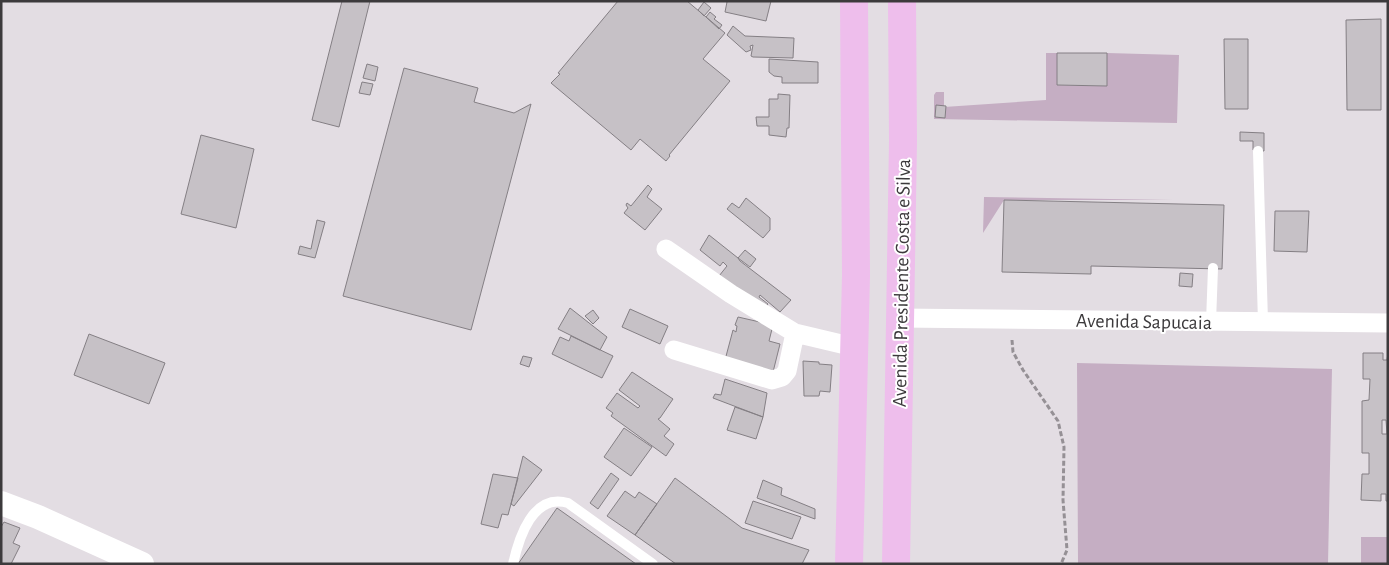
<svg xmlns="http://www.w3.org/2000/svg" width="1389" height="565" font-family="'Alegreya Sans',sans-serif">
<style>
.green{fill:#c5aec3}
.building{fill:#c6c1c6;stroke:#847f84;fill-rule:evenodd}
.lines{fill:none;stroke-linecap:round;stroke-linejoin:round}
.path{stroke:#959095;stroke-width:3;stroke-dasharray:5 2.5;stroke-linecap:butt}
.service{stroke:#fff;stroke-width:10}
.minor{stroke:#fff;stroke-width:19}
.tertiary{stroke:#fff;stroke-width:24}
.primary{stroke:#eebeec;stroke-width:28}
.labels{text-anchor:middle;stroke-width:4;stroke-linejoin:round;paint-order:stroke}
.street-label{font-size:20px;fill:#3c3a3c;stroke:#fff}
</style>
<rect width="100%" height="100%" fill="#e3dde3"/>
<path class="green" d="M1046,53H1057V85L1107,86V53L1179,55L1177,123L934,119V95L936,92H944V107L1046,100Z
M984,197L1173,200H1004L983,233Z
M1077,363L1332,369L1328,564H1078Z
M1361,537H1388V564H1361Z"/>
<path class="building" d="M342,1H370L339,127L312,120Z
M618,1H687L725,33L703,59L730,81L669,155L670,156L666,161L640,139L631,150L551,83L560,74L558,73Z
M724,1H771L766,21L725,12L727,2Z
M704,2L711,8L704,16L698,10Z
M710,12L716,17L714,19L722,25L719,29L706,17Z
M1381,19V110H1347L1346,20Z
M733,26L745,36L794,38L793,58L753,57L751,56L753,45L750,46L751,50L746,52L727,35Z
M1224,39H1248V109H1225Z
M1057,53H1107V86L1057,85Z
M769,59L818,62V83H782V77L774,76L769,72Z
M367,64L378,67L375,81L363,78Z
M404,68L478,88L474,102L514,113L531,104L471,330L343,296Z
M362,82L373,84L370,95L359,93Z
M778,94L790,95L789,128H787L786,137L769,135V126H757L756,117H769V99H778Z
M936,105L946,106L945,118L935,117Z
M1240,132L1264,133V151L1253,150V141H1240Z
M201,135L254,149L236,228L181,214Z
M648,185L652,189L647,197L662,209L645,230L624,213L628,208L626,205L627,203L631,206Z
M746,198L770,218V230L763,238L727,209L732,203L739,208Z
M1004,200L1224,205L1222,269L1091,266V274L1002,272Z
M1275,211H1309L1307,252L1274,251Z
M317,220L325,222L315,258L298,254L300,246L311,249Z
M709,235L738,258L740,261L791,300L780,312L760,295L759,297L768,304L765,308L719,276L727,266L723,262L720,266L700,250Z
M745,250L756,259L750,267L738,258Z
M1180,273L1193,274L1192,287L1179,286Z
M570,308L607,337L600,350L558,329Z
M630,309L668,326L660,344L622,327Z
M593,310L599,318L593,324L585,316Z
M738,317L773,325L769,341L780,344L773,372L725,360L733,330L736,332L737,326L735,325Z
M89,334L165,363L149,404L74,375Z
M571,336L613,356L602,378L552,354L560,337L569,341Z
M1363,353H1383V360H1387L1388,353V501H1386V494H1381V501L1361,500L1362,474H1369V453H1362V401L1369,400L1370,379H1363ZM1382,420H1386L1387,434H1382Z
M523,356L532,358L529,367L520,364Z
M803,361L819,362V364L832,365L830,392L820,391L819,396H804Z
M632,372L673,399L660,418L658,419L670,429L664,436L674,444L666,456L611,416L613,413L606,408L617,393L638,408L640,406L619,390Z
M725,379L767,393L763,417L713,398L715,394L721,395Z
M735,407L763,417L756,439L727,430Z
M624,428L652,447L631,476L604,457Z
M523,456L542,470L514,506L511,504Z
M611,473L619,479L598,509L590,503Z
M493,474L518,478L508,515L502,514L498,528L481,524Z
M675,478L742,528L809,550L802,564H676L635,535Z
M763,480L782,488L781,495L815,509V519L757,498Z
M625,491L635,498L639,492L657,504L635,535L607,516Z
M753,501L801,517L792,539L745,523Z
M557,508L636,564H518Z
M4,522L20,528L13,543L20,546L11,564H1V527Z"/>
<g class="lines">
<path class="path" d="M1012,340L1013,352L1023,370L1058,421L1064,447L1063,500L1067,550L1061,564"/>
<path class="service" d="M1258,151L1263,322
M1211,322L1213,268
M513,564C519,537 533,493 568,503L653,564"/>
<path class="minor" d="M666,249L731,294L795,333
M900,318L1388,323
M674,350L772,380L782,377L787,371L795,333L854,347"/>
<path class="tertiary" d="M1,503L38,517L142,564"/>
<path class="primary" d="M849,564L856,275L854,1
M896,564L903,141L902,1"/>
</g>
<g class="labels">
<g class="street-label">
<text transform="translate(901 283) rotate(-89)" y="7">Avenida Presidente Costa e Silva</text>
<text transform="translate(1144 321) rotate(1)" y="7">Avenida Sapucaia</text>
</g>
</g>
<rect width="1389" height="565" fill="none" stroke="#3c3a3c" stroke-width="5"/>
</svg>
